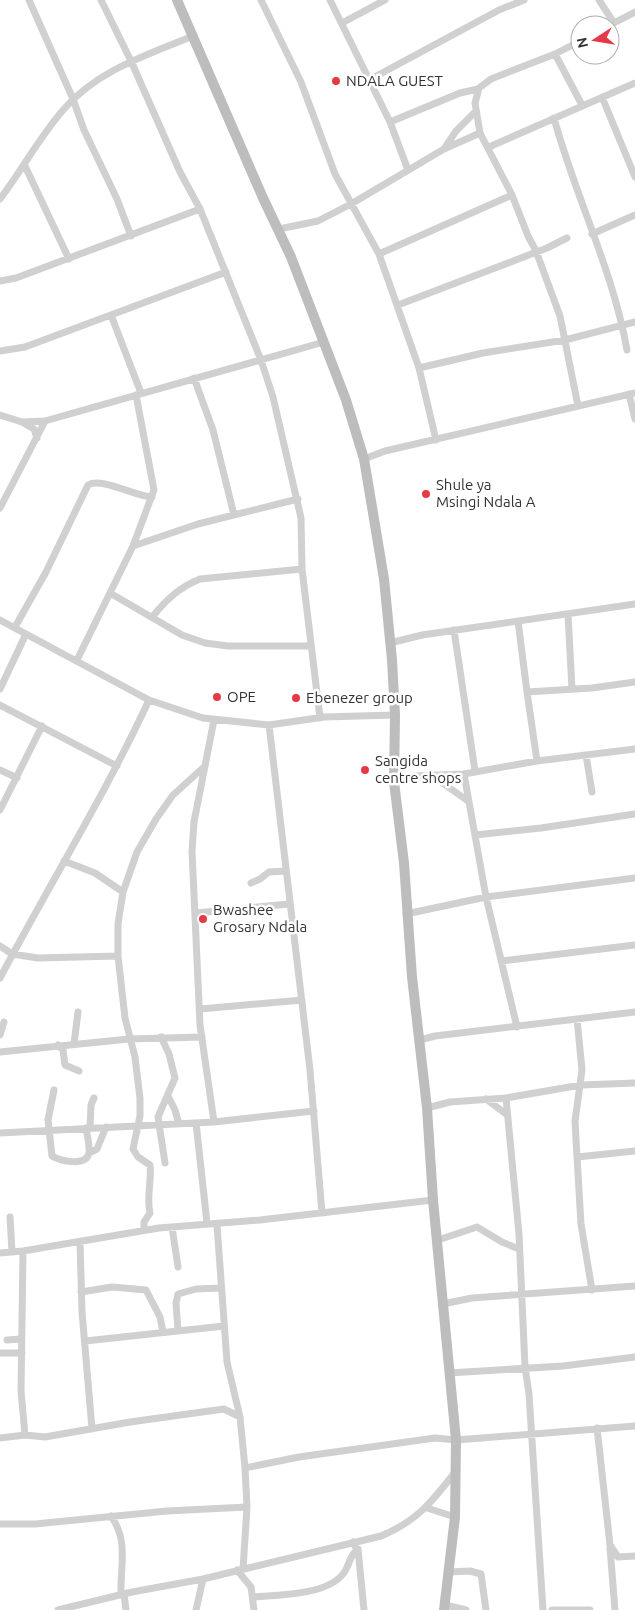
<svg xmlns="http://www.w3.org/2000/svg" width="635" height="1610" font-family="Ubuntu,sans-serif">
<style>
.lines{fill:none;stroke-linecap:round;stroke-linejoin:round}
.street{stroke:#d0d0d0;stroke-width:7}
.secondary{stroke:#bdbdbd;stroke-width:10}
.poi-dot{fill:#e63946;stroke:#fff;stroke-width:2}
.labels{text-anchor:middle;stroke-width:5;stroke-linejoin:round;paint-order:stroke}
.poi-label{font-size:15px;fill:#333;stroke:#fff;text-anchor:start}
</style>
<rect width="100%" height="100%" fill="#fff"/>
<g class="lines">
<path class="street" d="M29,0L73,99L84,130L117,199L131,236
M101,0L131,61L180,172L200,209L261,360L273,397L301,518L302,569L320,718
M261,0L301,82L335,174L379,254L419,368L436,440
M330,0L390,122L408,170
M599,0L614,23
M342,23L385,0
M610,25L635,12
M555,54L582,105
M369,80L499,10L524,0
M602,97L635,177
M554,118C575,196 613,270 627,350
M390,122L460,93L478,89
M489,147L635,83
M444,149L456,131L476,111
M25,166L69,259
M0,199C22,170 40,136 64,109C98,70 147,55 193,36
M279,229L318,221L351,204L444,149L480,133
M592,234L635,215
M379,254L512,195
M0,281L16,278L200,209
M398,305L547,248L567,238
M111,315L141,393
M0,351L25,347L226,272
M419,368L483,353L565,340L635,322
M194,378L213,430L234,515
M629,394L635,419
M578,406L560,316L536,251L528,236L512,195L480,133L475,103L479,88L491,79L555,54L580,41
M0,415L22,422L45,421L324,342
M22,422L34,429L37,438
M364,459L385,451L635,393
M0,508L45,421
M133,546L198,524L298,499
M110,593L182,635L205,643L228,646H310
M568,614L572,689
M153,616C167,599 180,587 200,579L302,569
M0,620L149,700L203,718L269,725L324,717L395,715
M518,621L527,692
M15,627L46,572L88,485C102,477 134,496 152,497
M454,630L475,771
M390,643L422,635L635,604
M77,660L133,546L154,490L136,395
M0,689L26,634
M0,705L117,766
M269,725L310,1070L322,1213
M586,755L592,792
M537,761L527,692L592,688L635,682
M0,770L17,778
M464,774L486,897L517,1027
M434,777L468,801
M394,782L414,776L464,774L537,761L635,749
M0,810L42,726
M475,835L541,828L635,814
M64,861L95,873L123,892
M251,883L260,879L269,872L286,871
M196,913L289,904
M406,914L486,897L635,878
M0,946L12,954L38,958L118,956
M501,961L635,945
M0,978C49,885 105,795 149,700
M200,1009L302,1000
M577,1019L582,1070L575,1121L577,1157L635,1151
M0,1035L4,1022
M161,1037L169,1054L175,1078L158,1117L165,1163
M420,1040L435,1036L635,1012
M74,1044L78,1012
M58,1045L63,1050L65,1065L79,1071
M0,1052L129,1039L202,1037
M54,1090L48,1120L52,1156C60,1161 86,1167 89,1153C90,1145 87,1135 86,1128
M168,1096L175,1110L179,1124
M506,1098L519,1234L525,1367L529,1394L543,1610
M486,1099L506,1114
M427,1108L450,1102L506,1098L581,1085L635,1083
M214,1122L200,1025L192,851L194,822L214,720
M196,1123L207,1223
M90,1128L91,1105L94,1098
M0,1133L214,1122L314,1111
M89,1153L97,1149L106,1127
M577,1157L581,1224L592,1290
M10,1217L12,1252
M217,1225L227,1362L240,1417L245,1468L247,1507L243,1569
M172,1227L178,1267
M144,1230V1222L150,1213C146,1197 152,1181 150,1165L138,1157L133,1149L140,1116V1098L135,1057L125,1018L118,956V924L123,892L137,852L156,819L173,795L205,766
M438,1240L477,1227L502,1242L519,1249
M80,1242L82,1312L92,1429
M23,1251L21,1391L25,1435
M0,1253L23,1251L159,1228L260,1220L433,1200
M81,1292L112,1287L146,1290L160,1317L163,1332
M443,1304L472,1298L635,1286
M178,1331L176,1303L178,1294L196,1289L221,1288
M7,1340L21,1339
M85,1341L224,1326
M0,1353H22
M449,1373L563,1366L635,1357
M597,1428L610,1545L618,1557L635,1556
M0,1438L25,1435L45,1437L130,1422L224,1409L240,1417
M245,1468L299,1457L435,1438L456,1440L635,1426
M427,1508L455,1517
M111,1516C129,1541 120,1566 121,1595
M0,1524H35L167,1511L247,1507
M610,1548L615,1610
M358,1549L364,1610
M237,1570L251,1587L254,1610
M449,1572L470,1571L481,1574L486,1610
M124,1594L126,1610
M253,1597C278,1595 327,1595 343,1574C350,1566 348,1557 357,1550L353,1542
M445,1605L466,1610
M58,1610L132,1592L203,1579L381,1536C417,1521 432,1502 456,1471
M196,1610L203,1579
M552,1610H590"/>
<path class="secondary" d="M177,0L263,198L291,257L346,400L364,459L384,579L392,660L395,715L394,782L404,863L412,977L427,1108L433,1200L456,1440L455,1517L444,1610"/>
</g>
<g class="poi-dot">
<circle cx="336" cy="81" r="5"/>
<circle cx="426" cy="494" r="5"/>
<circle cx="217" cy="697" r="5"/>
<circle cx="296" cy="698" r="5"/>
<circle cx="365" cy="770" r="5"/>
<circle cx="203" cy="919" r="5"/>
</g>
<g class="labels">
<g class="poi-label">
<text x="346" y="86">NDALA GUEST</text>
<text x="436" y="490">Shule ya<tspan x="436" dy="17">Msingi Ndala A</tspan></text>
<text x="227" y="702">OPE</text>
<text x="306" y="703">Ebenezer group</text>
<text x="375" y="766">Sangida<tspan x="375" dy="17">centre shops</tspan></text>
<text x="213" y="915">Bwashee<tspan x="213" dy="17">Grosary Ndala</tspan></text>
</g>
</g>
<g transform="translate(595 40) rotate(258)"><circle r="24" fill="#ffffff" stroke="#adadad"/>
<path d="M0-4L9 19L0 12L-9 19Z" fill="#e63946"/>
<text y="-8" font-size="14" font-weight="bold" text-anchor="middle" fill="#333333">N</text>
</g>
</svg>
